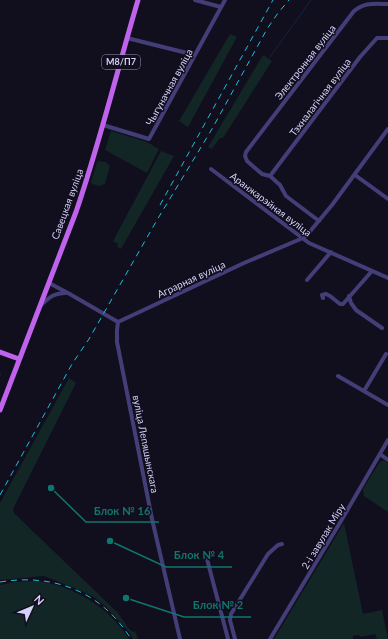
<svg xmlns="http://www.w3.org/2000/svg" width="388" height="639" font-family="Lato,sans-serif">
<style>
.green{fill:#122626}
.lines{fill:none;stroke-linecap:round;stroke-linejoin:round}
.stream{stroke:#142441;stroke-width:1}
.minor{stroke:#433e77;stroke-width:4}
.major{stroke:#bf63ed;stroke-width:5}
.rail{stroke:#19c1dc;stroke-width:1;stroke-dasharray:6 5;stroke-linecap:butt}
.labels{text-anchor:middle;stroke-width:3;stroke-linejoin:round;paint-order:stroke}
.shield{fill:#110e1d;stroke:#9b96b8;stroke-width:1}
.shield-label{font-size:9px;font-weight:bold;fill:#d6d0fa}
.street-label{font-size:10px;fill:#d6d0fa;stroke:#110e1d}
.leader{fill:none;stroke:#0f766e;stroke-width:1.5}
.callout-dot{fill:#0f766e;stroke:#110e1d;stroke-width:1.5}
.callout-label{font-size:11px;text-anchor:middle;font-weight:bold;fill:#0f766e;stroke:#110e1d;stroke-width:3;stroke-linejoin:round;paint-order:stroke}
</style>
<rect width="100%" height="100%" fill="#110e1d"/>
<path class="green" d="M230,34L237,37L188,127L179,121Z
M263,55L272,61L223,138H220L212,149L208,147Z
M111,131L147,142L159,149L147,173L105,150Z
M161,151L174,156L121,249L117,247L118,244L113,241Z
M98,161L106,162L110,166L105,184L99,186L92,184L91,182L97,162Z
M69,378L76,383L13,509L14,513L118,613L129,629L133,632L135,631L138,639H133L129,632L106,607L94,597L79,590L44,576L0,580V503Z
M383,460L388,463V512L364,496L363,489L379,463Z
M344,523L363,614L382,610L388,639H377L375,634L360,637L359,635L353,636V639H274Z
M38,581C74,586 110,608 129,639H0V585L14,582Z"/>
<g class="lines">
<path class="stream" d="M270,57L311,0
M0,373V376"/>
<path class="minor" d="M195,0L221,7
M127,38L195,55
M103,125L149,139L225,0
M211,169L309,243L388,278
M355,175L388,199
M270,176L360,57L377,38H388
M319,221L286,196L280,185L270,176L262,174L247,161L245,156L246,152L354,11C365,2 374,4 388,4
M307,280L331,252
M49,283L68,293L118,322
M349,296L351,303L356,310L382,328
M323,298L322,295L326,294L330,296L340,304H343L372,271
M40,306C49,298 53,293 66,293
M118,322L244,263L303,238L307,235L332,205L388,129
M118,322L117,330V342L152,519L180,639
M338,376L388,405
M364,391L386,354
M380,454L388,460
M207,559L228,639
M235,639L230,620L231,614L268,554L278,545L282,544
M270,639L341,521L388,440"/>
<path class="major" d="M0,352L19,359
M0,410L76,212C100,142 117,71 138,0"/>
<path class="rail" d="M160,205L273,0
M0,495L72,364L89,339L157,220L212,129L267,29L278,13L289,0
M0,582C54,573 102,592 131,639"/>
</g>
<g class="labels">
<rect class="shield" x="102" y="55" width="38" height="14" rx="3"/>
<g class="shield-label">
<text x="121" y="65">М8/П7</text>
</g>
<g class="street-label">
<text transform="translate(305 62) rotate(-52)" y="4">Электронная вуліца</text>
<text transform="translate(169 87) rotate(-61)" y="4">Чыгуначная вуліца</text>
<text transform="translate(320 97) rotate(-53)" y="4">Тэхналагічная вуліца</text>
<text transform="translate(67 204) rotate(-70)" y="4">Савецкая вуліца</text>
<text transform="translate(271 204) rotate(37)" y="4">Аранжарэйная вуліца</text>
<text transform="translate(191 279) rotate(-25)" y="4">Аграрная вуліца</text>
<text transform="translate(146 444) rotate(79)" y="4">вуліца Лепяшынскага</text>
<text transform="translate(323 536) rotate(-59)" y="4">2-і завулак Міру</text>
</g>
</g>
<path class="leader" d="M51 488L86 522H159M110 541L166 567H232M126 598L184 617H251"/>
<g class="callout-dot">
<circle cx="51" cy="488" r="4"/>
<circle cx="110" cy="541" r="4"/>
<circle cx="126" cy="598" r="4"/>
</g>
<g class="callout-label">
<text x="122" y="515">Блок № 16</text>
<text x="199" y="559">Блок № 4</text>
<text x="218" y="609">Блок № 2</text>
</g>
<g transform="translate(32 607) rotate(46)" stroke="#110e1d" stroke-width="3" paint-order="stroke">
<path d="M0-3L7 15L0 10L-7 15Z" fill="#d6d0fa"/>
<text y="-6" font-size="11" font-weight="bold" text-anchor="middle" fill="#d6d0fa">N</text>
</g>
</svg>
